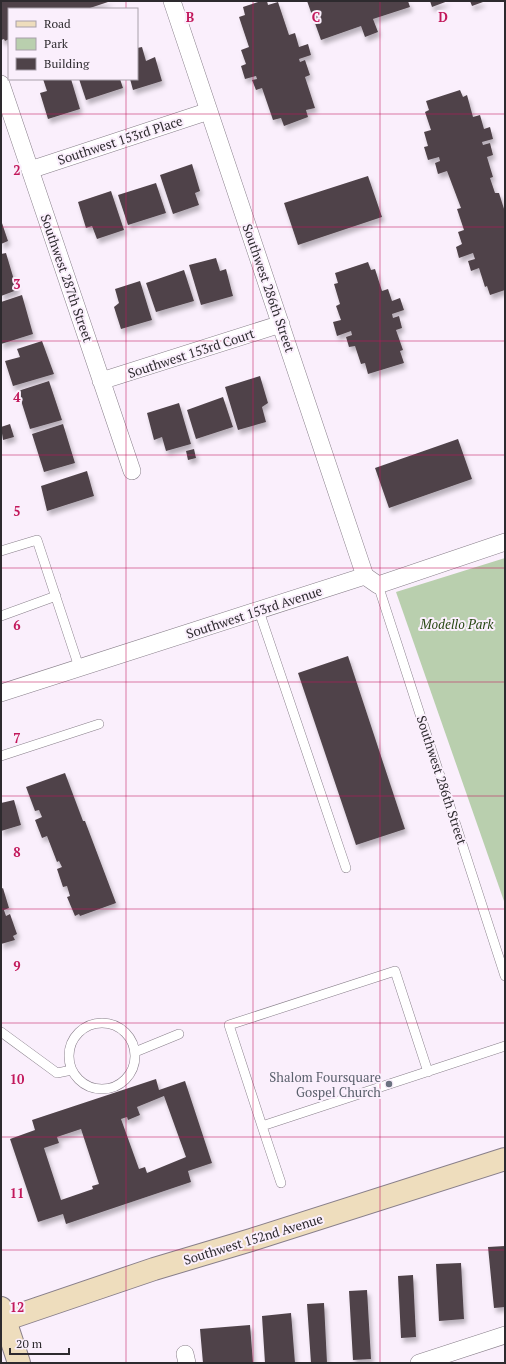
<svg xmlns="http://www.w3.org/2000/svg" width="506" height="1364" font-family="'PT Serif',serif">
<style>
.green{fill:#b9cfae}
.building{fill:#4f4349;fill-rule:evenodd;filter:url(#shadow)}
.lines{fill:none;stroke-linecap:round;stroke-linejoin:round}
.lane-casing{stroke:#887f8a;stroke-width:10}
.street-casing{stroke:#887f8a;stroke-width:18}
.secondary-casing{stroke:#887f8a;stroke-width:24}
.lane{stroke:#fff;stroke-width:9}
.street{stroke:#fff;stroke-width:17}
.secondary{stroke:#eeddbd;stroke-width:22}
.grid{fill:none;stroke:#c2185b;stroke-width:1;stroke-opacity:0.55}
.worship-dot{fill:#6b7280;stroke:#faeffc;stroke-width:1.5}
.labels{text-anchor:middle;stroke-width:4;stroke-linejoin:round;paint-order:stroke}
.street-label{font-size:13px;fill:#2d2a2e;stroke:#faeffc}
.park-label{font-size:13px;font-style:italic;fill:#274712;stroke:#faeffc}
.worship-label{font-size:13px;fill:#5b616d;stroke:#faeffc;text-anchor:end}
.grid-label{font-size:13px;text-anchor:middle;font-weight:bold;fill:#c2185b;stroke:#faeffc;stroke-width:4;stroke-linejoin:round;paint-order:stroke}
</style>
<defs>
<filter id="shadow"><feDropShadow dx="2.5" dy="4.5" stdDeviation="2" flood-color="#0004"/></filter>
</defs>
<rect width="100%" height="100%" fill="#faeffc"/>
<path class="green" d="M505,558V904L396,592Z"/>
<path class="building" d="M1,1H111L87,9H9V39L5,41L4,39L1,40Z
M261,1H267L268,5L278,2L289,35L295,33L299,47L308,44L311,55L299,59L300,62L305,60L310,75L305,77L315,108L306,110L308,117L284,126L281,118L273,120L262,88L256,90L252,80L257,79L256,76L245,79L241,66L246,64L241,50L249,47L239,17L245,15L243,7Z
M307,1H408L410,7L373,19L378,32L365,37L361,26L321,40Z
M430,1H448L432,7Z
M470,1H483V2L472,6Z
M142,47L146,61L155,57L162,81L133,90L130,79H137V48Z
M43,79H71L80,109L48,119L40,93L47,91Z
M79,79H120L123,88L86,100Z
M460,90L463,97L467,95L473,117L480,115L484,129L490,127L493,139L482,142L483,145L490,143L493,155L487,157L493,177L490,178L495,193H499L505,212V290L490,295L487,286L485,287L479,268L471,271L468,261L475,259L473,253L459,258L456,247L462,244L458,232L464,230L457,209L461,208L447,171L438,174L435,163L440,161L439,157L428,160L424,147L428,146L424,132L431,130L425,112L429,110L426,101Z
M192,164L200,191L195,193L199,205L173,214L160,175Z
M368,176L382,217L298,245L284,203Z
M156,183L166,213L128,225L118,195Z
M111,191L124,230L97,239L92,226L86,228L78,202Z
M1,220L8,241L1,244Z
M6,253L17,290L1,296V254Z
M216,258L220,271L226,269L233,296L201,305L189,265Z
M368,262L371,270L375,269L382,291L388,289L392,301L400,298L404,310L392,314L393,318L399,316L402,328L396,330L403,350L400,351L404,363L368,374L365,363L361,364L355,346L349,347L346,337L352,335L351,331L337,336L333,322L341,320L336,306L340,304L334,284L338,283L335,273Z
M184,270L194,301L156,312L146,283Z
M140,281L152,320L121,329L114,307L119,303L115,289Z
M22,295L33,334L1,344V302Z
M42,341L54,374L13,386L5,361L20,357L17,349Z
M260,376L268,403L262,407L266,422L238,430L225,387Z
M49,381L62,420L30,429L18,391Z
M223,397L233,427L196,439L187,410Z
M179,403L191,444L166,451L162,437L154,440L147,413Z
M10,424L14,437L3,440L1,427Z
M63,424L75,463L44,472L32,434Z
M458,439L472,479L389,508L375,468Z
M194,449L196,458L188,460L186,451Z
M87,471L94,496L47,511L41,486Z
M348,656L405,829L356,845L298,673Z
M65,773L83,821H85L116,903L80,916L79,914L75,916L67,897L70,896L67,886L63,887L57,869L62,867L59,861L57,862L47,836L42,838L35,820L42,817L39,810L35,811L26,787Z
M14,800L21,825L1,831V803Z
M3,888L9,908L4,910L6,916L10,914L17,934L13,936L15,940L1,944V889Z
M156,1079L159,1090L185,1081L212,1163L188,1171L191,1182L66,1224L63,1214L38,1222L10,1139L35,1130L32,1120ZM164,1096L186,1157L147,1173L145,1167L139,1169L121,1119L127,1117L128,1120L140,1115L137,1107ZM81,1129L99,1184L92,1186L93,1189L61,1200L44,1148L59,1143L57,1137Z
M505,1246V1307L494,1308L488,1247Z
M461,1263L464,1319L439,1321L436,1264Z
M413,1275L416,1337L401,1338L398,1276Z
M367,1290L371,1359L353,1360L349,1291Z
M324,1303L327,1363H311L307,1304Z
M291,1313L295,1363H265L262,1316Z
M250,1325L253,1363H203L200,1329Z"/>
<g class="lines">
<defs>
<path id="lane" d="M1,551L37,540L79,667
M378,585L505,976
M259,611L346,868
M1,616L56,596
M1,756L99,724
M69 1056a33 33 0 1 1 66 0a33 33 0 1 1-66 0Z
M1,1032L57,1073L72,1070
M135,1052L179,1034
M428,1072L395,971L229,1025L262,1126L505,1046
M262,1126L281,1183"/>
<path id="street" d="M172,1L365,576
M1,84L132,471
M30,170L209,111
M101,381L281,324
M365,576L378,585L505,542
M1,693L365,576
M185,1354L187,1363
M419,1363L505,1335"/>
<path id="secondary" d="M1,1308L19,1363
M1,1321L154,1269L251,1240L505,1159"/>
</defs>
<use href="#lane" class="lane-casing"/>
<use href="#street" class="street-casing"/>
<use href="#secondary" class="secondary-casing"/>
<use href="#lane" class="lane"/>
<use href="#street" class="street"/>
<use href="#secondary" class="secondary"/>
</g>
<path class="grid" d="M126,1V9M253,1V1363M380,1V1363M126,79V1363M1,114H505M1,227H505M1,341H505M1,455H505M1,568H505M1,682H505M1,796H505M1,909H505M1,1023H505M1,1137H505M1,1250H505"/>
<circle class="worship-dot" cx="389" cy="1084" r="4"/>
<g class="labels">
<g class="street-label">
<text transform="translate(120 140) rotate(-18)" y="5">Southwest 153rd Place</text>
<text transform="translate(67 278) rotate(71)" y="5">Southwest 287th Street</text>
<text transform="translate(269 288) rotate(71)" y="5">Southwest 286th Street</text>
<text transform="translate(191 353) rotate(-18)" y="5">Southwest 153rd Court</text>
<text transform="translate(254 612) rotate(-18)" y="5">Southwest 153rd Avenue</text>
<text transform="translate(442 780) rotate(72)" y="5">Southwest 286th Street</text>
<text transform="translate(253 1239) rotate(-17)" y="5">Southwest 152nd Avenue</text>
</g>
<g class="park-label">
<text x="457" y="629">Modello Park</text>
</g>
<g class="worship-label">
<text x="381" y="1082">Shalom Foursquare<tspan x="381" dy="15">Gospel Church</tspan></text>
</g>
</g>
<g class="grid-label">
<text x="190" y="22">B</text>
<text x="316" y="22">C</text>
<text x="443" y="22">D</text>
<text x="17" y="175">2</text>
<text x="17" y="289">3</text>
<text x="17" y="402">4</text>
<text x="17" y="516">5</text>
<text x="17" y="630">6</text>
<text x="17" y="743">7</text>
<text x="17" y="857">8</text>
<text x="17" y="971">9</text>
<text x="17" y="1084">10</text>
<text x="17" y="1198">11</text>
<text x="17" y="1312">12</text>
</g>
<rect width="506" height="1364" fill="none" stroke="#2d2a2e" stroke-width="4"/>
<rect x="8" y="8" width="130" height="72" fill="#faeffc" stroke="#a8a0aa"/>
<rect x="16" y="21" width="20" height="6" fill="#eeddbd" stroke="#a8a0aa"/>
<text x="44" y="28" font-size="12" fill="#2d2a2e">Road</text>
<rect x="16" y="38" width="20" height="12" fill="#b9cfae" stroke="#a8a0aa"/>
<text x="44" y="48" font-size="12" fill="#2d2a2e">Park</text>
<rect x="16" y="58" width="20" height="12" fill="#4f4349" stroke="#a8a0aa"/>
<text x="44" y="68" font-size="12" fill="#2d2a2e">Building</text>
<path d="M10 1348v6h59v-6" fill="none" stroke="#2d2a2e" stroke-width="2"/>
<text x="16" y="1348" font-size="12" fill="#2d2a2e" stroke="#faeffc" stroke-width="3" paint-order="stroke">20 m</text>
</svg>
